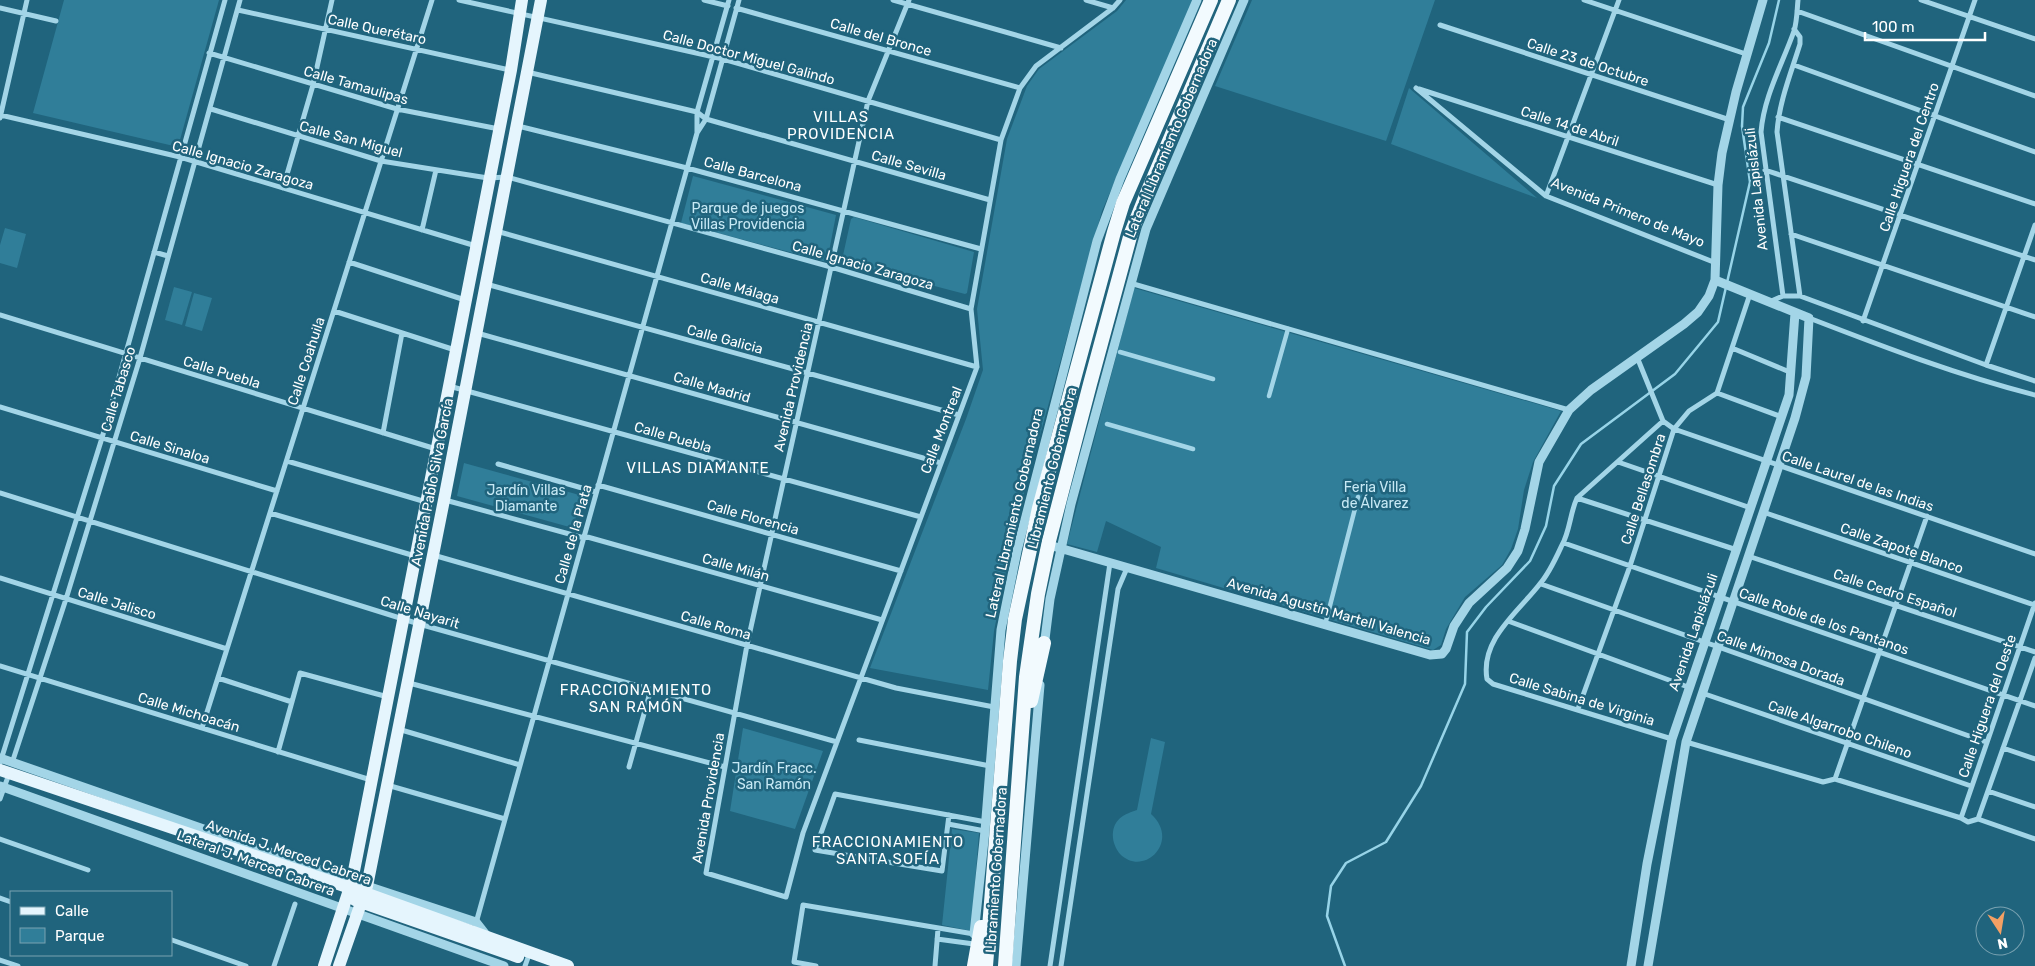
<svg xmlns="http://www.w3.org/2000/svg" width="2035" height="966" font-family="Rubik,sans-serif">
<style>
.green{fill:#307e99}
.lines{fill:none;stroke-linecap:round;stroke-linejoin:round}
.stream{stroke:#97d4e8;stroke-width:2.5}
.pedestrian{stroke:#a3d5e7;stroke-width:4.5}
.minor{stroke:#a3d5e7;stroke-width:5}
.tertiary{stroke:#a3d5e7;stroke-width:9}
.primary{stroke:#e5f5fd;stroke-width:12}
.trunk{stroke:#f2fafe;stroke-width:14}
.labels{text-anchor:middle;stroke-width:5;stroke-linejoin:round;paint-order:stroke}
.street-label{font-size:14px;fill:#fff;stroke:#20647d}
.park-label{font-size:14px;fill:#c7e9f5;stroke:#20647d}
.neighbourhood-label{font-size:15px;letter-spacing:1px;fill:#fff;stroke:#20647d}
</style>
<rect width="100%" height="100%" fill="#20647d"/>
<path class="green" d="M64,0H219L178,147L33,113Z
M1126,0H1193L1102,211L1016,522L994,631L988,690L870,668L966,419L983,370L977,309L1007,139L1027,86L1039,69L1117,11Z
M1252,0H1435L1386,141L1215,86Z
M1409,88L1537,198L1391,144Z
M693,176L836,215L827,262L681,223Z
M854,217L974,252L967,293L965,294L843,262L842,260L851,219Z
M5,228L26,234L17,268L0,263V245Z
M174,287L192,292L182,325L165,320Z
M1134,288L1561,411L1533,462L1524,490L1518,529L1511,549L1502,565L1465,597L1446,629L1441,645L1433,650L1156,568L1161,547L1106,521L1097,552L1067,544Z
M194,293L212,298L202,331L185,326Z
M464,463L583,496L573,528L457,496Z
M743,728L823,751L795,829L730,811Z
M1151,738L1165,742L1151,814C1181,841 1144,878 1120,854C1115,848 1112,840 1113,832C1115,818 1125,814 1137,810Z
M952,829L979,833L971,931L942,925Z"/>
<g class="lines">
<path class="stream" d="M1345,966L1327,916L1331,886L1346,863L1386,842L1421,786L1465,684L1467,632L1486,607L1530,561L1546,526L1554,486L1581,444L1675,374L1718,322L1750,182L1742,126L1743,107L1769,43L1779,0"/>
<path class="pedestrian" d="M1120,352L1213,379
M1269,396L1288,329
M1107,424L1193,449
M1325,625L1358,497"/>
<path class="minor" d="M459,0L723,59L1001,140
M704,0L728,6
M893,0L1061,48
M909,0L868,101L747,645L706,873L786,897L803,833L977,367L971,309L1001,140L1020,88L1036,66L1113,8L1120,0
M1086,0L1113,8
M1584,0L1746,54
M1921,0L2035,39
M0,8L56,21
M736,8L1020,88
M238,10L510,70
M1797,11L2035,96
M1440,25L1730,120
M1794,29L1800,37V44C1791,73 1779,102 1777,132L1800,296
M209,53L397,109L499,129
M1794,65L2035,152
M527,72L697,112L706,119L990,200
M1416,88L1546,196L1716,263
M1419,89L1718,185
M211,109L381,161L488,178L507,177L831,267L971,309
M0,115L180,157L476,246
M1778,117L2035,204
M0,118L27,0
M518,126L687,168L981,249
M697,133V112L729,0
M1765,170L2035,260
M283,188L313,85L332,0
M1546,196L1619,0
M422,230L436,170
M496,231L977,367
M1791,234L2035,317
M154,252L168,256
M349,262L465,300
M1130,283L1569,410
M486,284L959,415
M1783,296L1761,132C1764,96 1782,65 1794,31C1797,22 1797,10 1798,0
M1769,302L1783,296H1800L1986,365L2035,381
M334,311L455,350
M0,315L436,449
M1809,318C1884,347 1957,375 2035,395
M1863,321L1975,0
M477,333L941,463
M1732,348L1792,373
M1637,357L1663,421L1674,429L2035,554
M1986,365L2035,225
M449,386L921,517
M1717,393L1782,417
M0,407L277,491
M1663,421L1577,498C1570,513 1570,531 1562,545C1556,558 1549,574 1539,585C1518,612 1480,640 1487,679L1493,684L1672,739
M383,433L402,333
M287,461L426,502
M1618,462L1751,508
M498,464L596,492
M598,485L901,571
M0,493L419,624L837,742
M1577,498L1737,550
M445,500L584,538
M1763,512L2034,605
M270,513L415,556
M584,536L882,620
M1564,543L2035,706
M433,555L896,688L994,707
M1748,556L2035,652
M0,578L227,649
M1541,584L1986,742
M1508,621L1688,687
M0,666L371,780
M218,678L292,702
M409,683L725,767
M1702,693L1971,786
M1578,709L1630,566L1674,429L1689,411L1717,393L1750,294
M202,728L432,0
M398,729L520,765
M859,740L990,766
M1686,742L1823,782L1835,779L1961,818L1968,822L1978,819L2035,839
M2003,748L2035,759
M278,752L300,673L388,697
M0,763L102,438L225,0
M12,763L66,599L140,358L240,0
M629,767L651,689
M1835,779L1927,516
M387,785L505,819
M1988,791L2035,807
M0,799L9,774
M949,815L942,871L815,850L835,794L986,822
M1961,818L2035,603
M1978,819L2035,658
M948,824L985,831
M0,839L88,870
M0,898L11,902
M476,923L697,133L706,119L739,0
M937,939L974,944
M172,940L246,966
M0,960L18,966
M274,966L295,904
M525,966L530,952
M816,966L794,962L803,905L974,934
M935,966L938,929
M1050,966L1110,563
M1061,966L1118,589L1127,568"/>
<path class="tertiary" d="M1049,545L1430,655L1442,654L1446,649L1454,626L1469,603L1507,568L1518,551L1525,529L1539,462L1569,410L1591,390L1684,324L1698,312L1709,296L1715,280L1718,185L1722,153L1736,92L1763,0
M1044,647L1050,599L1071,504L1146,229L1244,0
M0,758L367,886L476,922L487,936
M0,786L504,966
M974,934L985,831L1001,630L1017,551L1097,241L1120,179L1197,0
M1016,966L1040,685
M1631,966L1647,864L1672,739L1789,395L1795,313
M1648,966L1686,742L1795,418L1806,377L1809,318L1715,280"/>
<path class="primary" d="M0,770L365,893L568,966
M355,900L518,957
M324,966L352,881L511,70L522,0
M339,966L367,886L444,500L541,0"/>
<path class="trunk" d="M1031,701L1044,643
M974,966L981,927
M986,966L1010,661L1015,619L1039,508L1114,232L1123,203L1211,0
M1005,966L1026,677L1038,594L1049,541L1090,384L1131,233L1147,193L1229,0"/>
</g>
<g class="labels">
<g class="street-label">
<text transform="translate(377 29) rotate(12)" y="5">Calle Querétaro</text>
<text transform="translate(881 37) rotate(16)" y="5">Calle del Bronce</text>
<text transform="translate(749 57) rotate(15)" y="5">Calle Doctor Miguel Galindo</text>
<text transform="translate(1588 62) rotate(18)" y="5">Calle 23 de Octubre</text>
<text transform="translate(356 85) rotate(16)" y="5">Calle Tamaulipas</text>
<text transform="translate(1570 126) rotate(18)" y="5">Calle 14 de Abril</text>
<text transform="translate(1171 138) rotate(-67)" y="5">Lateral Libramiento Gobernadora</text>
<text transform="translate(351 139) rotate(15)" y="5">Calle San Miguel</text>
<text transform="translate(1909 157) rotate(-71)" y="5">Calle Higuera del Centro</text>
<text transform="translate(243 165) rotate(16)" y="5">Calle Ignacio Zaragoza</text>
<text transform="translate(909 165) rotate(16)" y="5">Calle Sevilla</text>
<text transform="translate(753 174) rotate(15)" y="5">Calle Barcelona</text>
<text transform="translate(1756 189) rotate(-96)" y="5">Avenida Lapislázuli</text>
<text transform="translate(1628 212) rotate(22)" y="5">Avenida Primero de Mayo</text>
<text transform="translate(863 265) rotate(16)" y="5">Calle Ignacio Zaragoza</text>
<text transform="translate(740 288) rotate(16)" y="5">Calle Málaga</text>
<text transform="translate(725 339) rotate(15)" y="5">Calle Galicia</text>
<text transform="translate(306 361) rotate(-72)" y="5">Calle Coahuila</text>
<text transform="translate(222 372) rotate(17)" y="5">Calle Puebla</text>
<text transform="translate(712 387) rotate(16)" y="5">Calle Madrid</text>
<text transform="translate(793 387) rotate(-77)" y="5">Avenida Providencia</text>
<text transform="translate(118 389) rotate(-73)" y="5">Calle Tabasco</text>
<text transform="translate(941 430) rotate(-69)" y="5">Calle Montreal</text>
<text transform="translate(673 437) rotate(16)" y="5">Calle Puebla</text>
<text transform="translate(170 447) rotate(17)" y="5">Calle Sinaloa</text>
<text transform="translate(1052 468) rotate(-76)" y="5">Libramiento Gobernadora</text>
<text transform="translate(1858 481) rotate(19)" y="5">Calle Laurel de las Indias</text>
<text transform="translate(432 482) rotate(-79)" y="5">Avenida Pablo Silva García</text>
<text transform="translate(1643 489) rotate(-72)" y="5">Calle Bellasombra</text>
<text transform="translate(1014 513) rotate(-77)" y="5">Lateral Libramiento Gobernadora</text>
<text transform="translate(753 517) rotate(16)" y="5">Calle Florencia</text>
<text transform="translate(573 534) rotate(-74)" y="5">Calle de la Plata</text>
<text transform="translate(1902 548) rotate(19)" y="5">Calle Zapote Blanco</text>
<text transform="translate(736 567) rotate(16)" y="5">Calle Milán</text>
<text transform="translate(1895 593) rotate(18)" y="5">Calle Cedro Español</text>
<text transform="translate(117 603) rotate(17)" y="5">Calle Jalisco</text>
<text transform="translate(1329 611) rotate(16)" y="5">Avenida Agustín Martell Valencia</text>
<text transform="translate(420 612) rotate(17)" y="5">Calle Nayarit</text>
<text transform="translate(1824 621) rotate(19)" y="5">Calle Roble de los Pantanos</text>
<text transform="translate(716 625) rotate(16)" y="5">Calle Roma</text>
<text transform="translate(1693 632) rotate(-71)" y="5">Avenida Lapislázuli</text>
<text transform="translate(1781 658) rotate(20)" y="5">Calle Mimosa Dorada</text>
<text transform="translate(1582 699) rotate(17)" y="5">Calle Sabina de Virginia</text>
<text transform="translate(1987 706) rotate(-71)" y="5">Calle Higuera del Oeste</text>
<text transform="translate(189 712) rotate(17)" y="5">Calle Michoacán</text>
<text transform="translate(1840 729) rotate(19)" y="5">Calle Algarrobo Chileno</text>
<text transform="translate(708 798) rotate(-80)" y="5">Avenida Providencia</text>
<text transform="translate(289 852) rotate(19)" y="5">Avenida J. Merced Cabrera</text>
<text transform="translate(256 863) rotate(20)" y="5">Lateral J. Merced Cabrera</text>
<text transform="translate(996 870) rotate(-86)" y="5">Libramiento Gobernadora</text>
</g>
<g class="park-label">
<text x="748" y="213">Parque de juegos<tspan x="748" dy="16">Villas Providencia</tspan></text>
<text x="1375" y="492">Feria Villa<tspan x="1375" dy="16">de Álvarez</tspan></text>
<text x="526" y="495">Jardín Villas<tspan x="526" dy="16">Diamante</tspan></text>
<text x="774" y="773">Jardín Fracc.<tspan x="774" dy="16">San Ramón</tspan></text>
</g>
<g class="neighbourhood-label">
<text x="841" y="122">VILLAS<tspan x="841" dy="17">PROVIDENCIA</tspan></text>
<text x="698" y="473">VILLAS DIAMANTE</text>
<text x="636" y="695">FRACCIONAMIENTO<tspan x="636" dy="17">SAN RAMÓN</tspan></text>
<text x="888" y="847">FRACCIONAMIENTO<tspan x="888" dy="17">SANTA SOFÍA</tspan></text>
</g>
</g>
<rect x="10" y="891" width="162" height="65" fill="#20647d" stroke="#79a2b1"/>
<rect x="20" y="907" width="25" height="8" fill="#e5f5fd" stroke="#79a2b1"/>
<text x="55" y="916" font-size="15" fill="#ffffff">Calle</text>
<rect x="20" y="928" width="25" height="15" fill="#307e99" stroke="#79a2b1"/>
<text x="55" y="941" font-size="15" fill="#ffffff">Parque</text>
<g transform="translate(2000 931) rotate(168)"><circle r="24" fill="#20647d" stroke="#79a2b1"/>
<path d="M0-4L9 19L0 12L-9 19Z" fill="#f4a064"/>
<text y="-8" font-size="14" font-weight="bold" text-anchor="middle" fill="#ffffff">N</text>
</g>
<path d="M1865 32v8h120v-8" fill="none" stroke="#ffffff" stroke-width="2.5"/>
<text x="1872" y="32" font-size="15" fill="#ffffff" stroke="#20647d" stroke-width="4" paint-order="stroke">100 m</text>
</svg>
